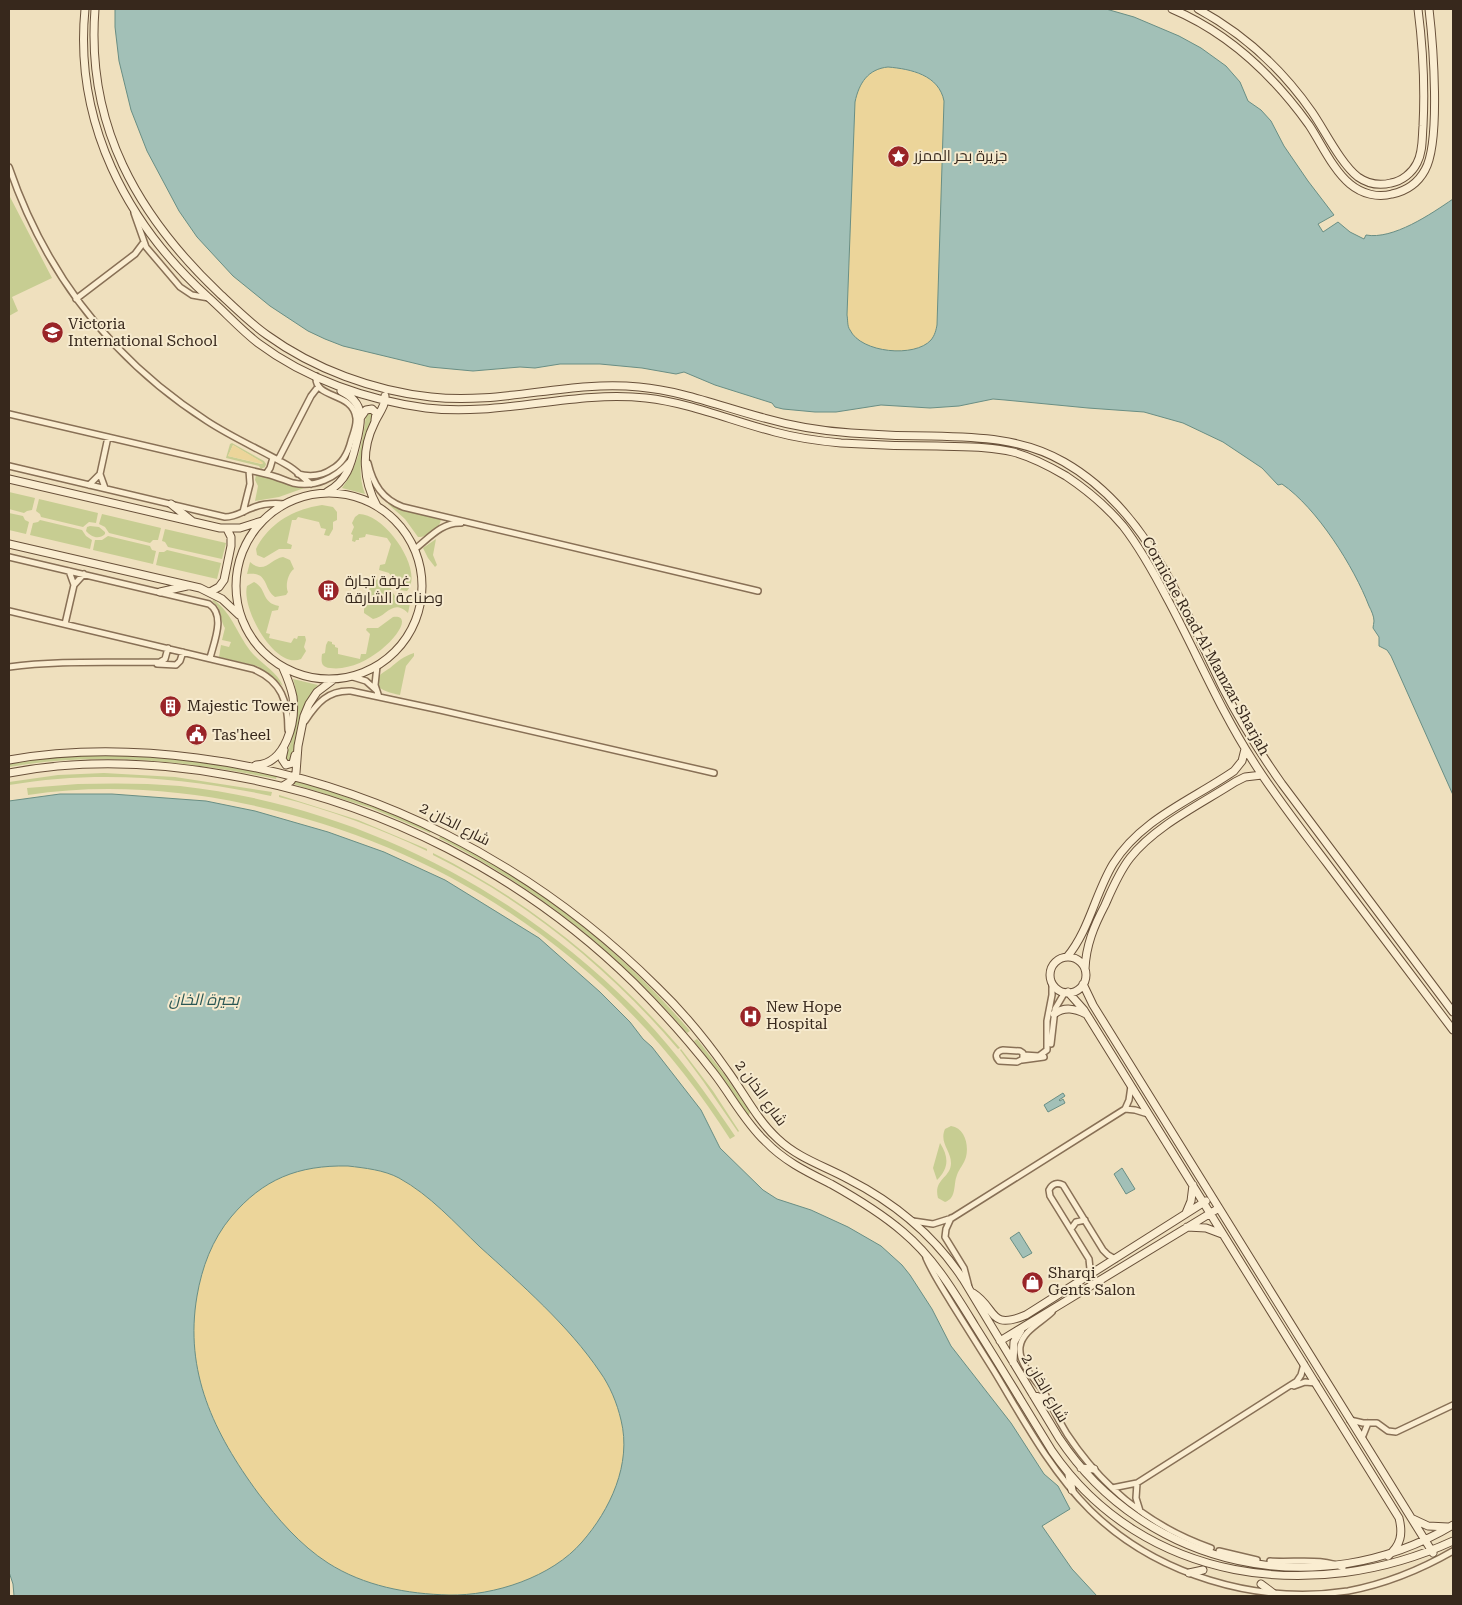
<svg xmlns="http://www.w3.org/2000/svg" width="1462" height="1605" font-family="'Roboto Serif',Cairo,serif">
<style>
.green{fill:#c7cd92;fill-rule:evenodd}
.sand{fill:#ecd59a}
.water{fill:#a2c0b7;stroke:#698e84;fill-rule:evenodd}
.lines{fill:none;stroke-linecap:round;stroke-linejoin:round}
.street-casing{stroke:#887056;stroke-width:8}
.secondary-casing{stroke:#69513a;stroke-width:9}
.street{stroke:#faedd1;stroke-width:5}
.secondary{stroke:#faedd1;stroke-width:7}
.labels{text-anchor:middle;stroke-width:4;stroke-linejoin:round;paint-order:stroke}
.poi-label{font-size:15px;fill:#37281c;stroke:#f6eace;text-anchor:start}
.street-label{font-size:15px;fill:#37281c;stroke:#f6eace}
.water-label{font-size:16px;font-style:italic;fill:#2a5754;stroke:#f6eace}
</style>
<rect width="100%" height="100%" fill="#efe0be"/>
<path class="green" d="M9,195L52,278L12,297L18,311L9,316Z
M368,413H371L373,417C364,441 355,468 365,494L342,488C358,467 363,441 366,415Z
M232,443L264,461L266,464L265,467L261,469L259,466L226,458L230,444ZM233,445L263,463L261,464L228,456Z
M256,475L307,487L279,497L255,501L258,486L255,480Z
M9,492L35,498L32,510L27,511L24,513L9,509Z
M39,499L98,513L96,523L89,522L83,527L41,517L40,514L36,511Z
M388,503L402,510L441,519C440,529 428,537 418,537L405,519L388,504Z
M322,505L333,507L337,512V520L333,522V529L329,536L324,535L326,529L321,528L319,522L298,517L296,520H292L287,543L292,545L291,549H279L264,558L257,555L256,549C269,523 294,509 322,505Z
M9,513L23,516L25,520L29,522L26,534L9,530Z
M102,514L161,528L158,540H153L150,543L109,533L105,527L99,524Z
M359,514C386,514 425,572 407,591L400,590L389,573L379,570L380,565L385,564L391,544L387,538L366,534L365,537L359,538V540H356L355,542L352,541L353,535L351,534L354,527L352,523L355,517Z
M40,520L82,530L86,536L92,540L90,549L30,535L33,523L38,522Z
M90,526L99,527L105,532V534C99,540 91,537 86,531L87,527Z
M165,529L226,543L222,559L168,547L165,542L162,541Z
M108,536L150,546L152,550L156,551L153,564L93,550L95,540H102Z
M436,539L433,555L437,565L435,567L428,558L423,548Z
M167,550L221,563L217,579L156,565L159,552H164Z
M283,557L290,560L294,569C288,573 285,586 288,592L286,595L275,597C263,589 269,571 247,574L250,562C265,575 270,559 283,557Z
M379,579C395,581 389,606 411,599L408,613C392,598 387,617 373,619L364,613V609C370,602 369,591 370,582Z
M254,582C267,588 261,603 279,606L278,610L272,611L266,633L270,634L269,638L291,643L294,638L297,639L298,636H305L306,640L304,647L306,651L301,659C275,670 241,608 247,586Z
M214,600C233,614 238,637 253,654C263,665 277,672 283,686L268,673L257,666L219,657L221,645L229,647L231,642L222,640L225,628C219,618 223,609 212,601Z
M393,617C423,613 372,674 330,668C321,667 321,662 322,654L325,653L326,645L328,641L332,642V644L335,645V647L338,648V654L360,659L361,654H366L370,634L366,630L367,628H378Z
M414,653V656L406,666L400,695C392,693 367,688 380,675C383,672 387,670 390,668C398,661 404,656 414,653Z
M293,679L318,685L310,695L302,711L291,761L288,762L286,760C285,754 289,748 291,742C296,720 300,701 293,679Z
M84,755C149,755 213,761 277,776L276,779C188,761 98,751 9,767V763L42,758Z
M104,773L175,777L272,792L271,796C184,777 96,770 9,785V782L58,775Z
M294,780C341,794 386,811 431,830L430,833L371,808L293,784Z
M78,784C112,783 146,783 180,786C351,805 512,886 633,1007C672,1046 705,1091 735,1136L730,1139C620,965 449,845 246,804C175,789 100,784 28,795L27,788Z
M279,795L358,820L427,849V851C379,828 330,810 279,797Z
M441,835C458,845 477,854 494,864C568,909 634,965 690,1031L687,1033C617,952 535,887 439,838Z
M433,853C529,901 610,967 680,1048L678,1049C610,969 528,902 433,855Z
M697,1039L724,1074L750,1112L749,1115L747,1114L721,1076L694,1041Z
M681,1049L713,1091L739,1131L738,1132L703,1081L680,1050Z
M951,1126C965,1128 969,1145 966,1157C964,1164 959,1169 957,1175C953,1185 957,1198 945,1202L938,1198C933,1179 951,1178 951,1163C951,1150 939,1143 945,1129Z
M940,1143C949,1157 949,1168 937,1180L933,1168Z"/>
<path class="sand" d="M888,67C911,70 939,75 944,101L937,325C936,330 935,335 931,340C915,358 861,353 850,330C847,326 848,320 847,315L855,102C859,83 868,69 888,67Z
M233,445L262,462L263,464L228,456Z
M348,1166C365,1168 384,1170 399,1178C430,1195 455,1223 480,1247C520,1284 564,1322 596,1366C608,1382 616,1401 621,1420C632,1464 610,1510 582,1542C552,1577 494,1596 449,1595C407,1594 364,1586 328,1563C300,1545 278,1519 258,1493C214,1433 184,1372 197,1296C202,1267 212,1240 231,1217C263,1179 298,1165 348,1166Z"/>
<path class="water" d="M115,9H1106L1134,17L1179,36L1201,48L1226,66L1240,82L1248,101L1261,110L1271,121L1284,146L1308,181L1334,215L1318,224L1323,232L1338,222L1350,232L1364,239L1366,235C1393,240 1431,214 1453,199V795L1391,656L1387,650L1379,646V637L1373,628C1373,626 1374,623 1374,621C1374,616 1371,610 1369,606C1354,567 1317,508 1282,484L1278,485L1262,468L1223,442L1183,423L1144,412L1088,408L1005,400L993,399L959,406L930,408L881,405L836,412H815L783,409L775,407L772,403L715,385L684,372L676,374L642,368L600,364H560L535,368L520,367L473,371L430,367L343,346L325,339L308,331L270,306L233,276L197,237L179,211L147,151L131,110L119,61L115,27ZM888,67C911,69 939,75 944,101L937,325C936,330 935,335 931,340C915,358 861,353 850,330C847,326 848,320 847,315L855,102C859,83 868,69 888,67Z
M60,794H112L206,801L255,811L328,832L384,852L445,880L539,938L600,992L630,1022L643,1039L652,1047L701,1110L720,1148L763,1190L777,1199L811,1210L848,1227L881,1246L902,1265L910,1275L932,1309L951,1346L1011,1423L1044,1474L1058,1486L1070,1509L1042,1526L1072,1569L1097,1596H14L13,1584L9,1572V801ZM348,1166C365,1168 384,1170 399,1178C430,1195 455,1223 480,1247C521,1284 569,1326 600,1372C610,1386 617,1403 621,1420C632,1464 610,1510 582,1542C552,1577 494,1596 449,1595C407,1594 364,1586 328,1563C300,1545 278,1519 258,1493C214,1433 184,1372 197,1296C202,1267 212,1240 231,1217C263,1179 298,1165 348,1166Z
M1063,1093L1065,1096L1059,1100L1060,1101L1063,1099L1065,1103L1048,1112L1044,1105Z
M1122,1168L1135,1189L1126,1194L1114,1174Z
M1019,1232L1032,1253L1023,1258L1010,1238Z"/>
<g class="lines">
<defs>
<path id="street" d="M9,167C46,275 111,359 207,421C233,438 261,450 287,465C296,470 303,478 311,484
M134,213L146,247L180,287L192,295L209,298
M76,299L135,254L144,242
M9,414L266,474C275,476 284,480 293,483C315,488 336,478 350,461
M278,460L311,396L318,387
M368,463C373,484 382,499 403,507L758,591
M9,466L225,517C236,517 243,511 252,508C263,503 274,503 285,504
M100,474L105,488
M266,474L270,468L273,458
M298,474C310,477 322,476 332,469C343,463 348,453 351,441C353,434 357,426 356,418C353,391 314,400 316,376
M89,485L100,474L108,437
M243,512L250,484L249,470
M415,549C429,538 442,522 461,523
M9,557L209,604C226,615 214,642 210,658
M69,571L74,585
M9,611L253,669C282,681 288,702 288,730
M65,624L74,585L84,574
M157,664L176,665L180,661L183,652
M377,666L375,685L379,697
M9,667C59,660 109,663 160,662L165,659L168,648
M353,677L366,681L376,690
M305,721C317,703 328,690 351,691L440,710L714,773
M1051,1044L1055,1009L1065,992
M1003,1050L1020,1051L1023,1053V1059L1017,1062L999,1061C994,1056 997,1051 1003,1050Z
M1024,1055L1039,1056L1047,1050V1021L1052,995V983
M1022,1060L1044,1057
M1125,1109L1135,1110L1148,1114
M951,1218L946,1229L945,1237L964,1268L969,1287
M913,1221L933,1224L952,1218L1125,1109L1129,1100L1131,1086
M1071,1229L1076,1222L1085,1220
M926,1258C933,1274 943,1289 952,1304C966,1326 980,1349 994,1371C1023,1419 1050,1470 1090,1510C1156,1575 1257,1605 1348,1591C1385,1584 1420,1570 1453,1551
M1087,1276L1090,1269L1089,1259L1050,1196L1049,1190C1052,1184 1057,1182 1063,1185L1103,1250L1108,1255L1115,1259
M1052,1312C1042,1322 1022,1331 1020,1347C1018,1365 1037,1380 1045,1394C1052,1407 1059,1421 1067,1434C1102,1487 1151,1527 1211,1548
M1294,1386L1305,1382L1316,1383
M1350,1420L1363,1423H1377L1388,1431L1396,1432L1453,1405
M1362,1438L1368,1423
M1137,1483L1136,1498L1140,1511
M1112,1488L1137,1483L1297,1381L1301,1375L1304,1364
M1219,1551L1257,1560
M1270,1561C1293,1563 1324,1557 1343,1568"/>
<path id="secondary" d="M85,9C74,122 126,223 208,297C225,312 240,329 258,343C306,379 367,400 426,408C500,417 572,390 646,398C691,403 732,421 775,432C797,438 819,441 841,443C873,445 905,446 937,446C963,447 989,446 1013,452C1032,457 1049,466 1066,476C1087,490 1107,507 1123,526C1141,549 1155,575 1168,600C1197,654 1220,710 1253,761C1275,796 1301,829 1326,862C1368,918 1411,974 1453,1030
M95,9C86,125 137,215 219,293C234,307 250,323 267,335C314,369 374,391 431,397C503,405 568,380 639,387C683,391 722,407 764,418C792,426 822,431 851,433C878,435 905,436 931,436C977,437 1023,438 1064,462C1148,510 1182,605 1223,688C1240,721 1260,753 1282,784L1453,1012
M1172,9C1229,33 1273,75 1309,125C1321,143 1333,170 1350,184C1362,194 1378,198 1392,194C1406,191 1418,183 1425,170C1441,142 1433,43 1429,9
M1198,9C1244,34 1282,69 1312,112C1325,131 1341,164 1358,177C1368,184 1379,186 1391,183C1402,181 1412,173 1417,163C1423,152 1422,138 1423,126C1425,87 1423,48 1418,9
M361,417L366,410L372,409L376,413L375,420
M9,479L220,528H240L262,521
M327,492C347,481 351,465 356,444C362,421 366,403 341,391
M236 586a93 93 0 1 1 186 0a93 93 0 1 1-186 0Z
M171,504L192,521
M377,506C363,481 361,450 374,424C378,414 386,406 385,396
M9,544L200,588L222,599L239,615
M160,592L187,586
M210,592L219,587L224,580L231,546V537L227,529
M284,750L282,759L286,765L293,763L295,755
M9,760C71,749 135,750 197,758C371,780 533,863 657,987C683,1012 706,1040 727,1070C744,1093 757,1120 778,1139C798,1158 824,1166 848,1179C895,1203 934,1235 963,1279L1059,1438C1146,1569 1319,1605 1453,1525
M256,765C286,764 296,722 293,697C291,687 287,677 283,668
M9,773C81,759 155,762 227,775C380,801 523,874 634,983C662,1011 689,1041 713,1072C731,1095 744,1121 765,1141C784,1161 807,1172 831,1184C856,1198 881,1213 903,1232C934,1258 954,1292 975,1326C1001,1367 1026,1409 1052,1451C1143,1583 1314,1605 1453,1541
M283,786L291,781L296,773L298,746L304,716L309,704L317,692L333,680
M1067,957C1089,931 1095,894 1113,864C1141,819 1192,800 1234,771L1242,761L1245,749
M1050 975a18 18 0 1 1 36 0a18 18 0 1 1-36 0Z
M1085,969C1086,945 1094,926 1105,905C1112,889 1119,872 1130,858C1155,826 1201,804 1235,782L1245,777L1262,775
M1083,984L1093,1005L1433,1553
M1068,992L1084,1010L1399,1518C1403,1534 1401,1545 1388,1556
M1054,1014C1065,1006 1075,1009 1086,1014
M1186,1213L1191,1201L1193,1185
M1187,1227L1206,1228L1222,1234
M973,1293C997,1308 988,1331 1026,1315L1206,1201
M1000,1341L1219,1208
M1013,1362L1014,1342L1021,1330
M1033,1395L1048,1400
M1081,1468L1094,1469
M1069,1475L1072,1490
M1413,1519L1428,1526L1448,1527
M1189,1573L1203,1570
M1261,1584L1273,1593"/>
</defs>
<use href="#street" class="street-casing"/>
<use href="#secondary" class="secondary-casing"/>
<use href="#street" class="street"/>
<use href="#secondary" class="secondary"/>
</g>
<defs>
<symbol id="sight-disc" viewBox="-11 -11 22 22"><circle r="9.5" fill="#992427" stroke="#f6eace"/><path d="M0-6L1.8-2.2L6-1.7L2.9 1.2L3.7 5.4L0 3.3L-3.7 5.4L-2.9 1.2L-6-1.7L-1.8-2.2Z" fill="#fff"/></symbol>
<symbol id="school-disc" viewBox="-11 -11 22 22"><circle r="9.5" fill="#992427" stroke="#f6eace"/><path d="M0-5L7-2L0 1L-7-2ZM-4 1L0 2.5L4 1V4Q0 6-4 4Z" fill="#fff"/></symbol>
<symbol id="building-disc" viewBox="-11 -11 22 22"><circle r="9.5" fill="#992427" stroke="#f6eace"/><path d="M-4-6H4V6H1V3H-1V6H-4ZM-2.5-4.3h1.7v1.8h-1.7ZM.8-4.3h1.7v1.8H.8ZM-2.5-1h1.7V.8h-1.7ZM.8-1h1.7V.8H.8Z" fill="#fff"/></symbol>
<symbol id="civic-disc" viewBox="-11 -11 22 22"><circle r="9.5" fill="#992427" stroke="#f6eace"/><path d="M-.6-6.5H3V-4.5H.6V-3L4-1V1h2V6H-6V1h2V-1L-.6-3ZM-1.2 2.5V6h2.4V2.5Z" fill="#fff"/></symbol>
<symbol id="hospital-disc" viewBox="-11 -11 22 22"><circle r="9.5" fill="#992427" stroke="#f6eace"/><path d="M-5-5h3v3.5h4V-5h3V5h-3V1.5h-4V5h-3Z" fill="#fff"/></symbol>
<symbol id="shop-disc" viewBox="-11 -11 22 22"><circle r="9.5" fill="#992427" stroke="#f6eace"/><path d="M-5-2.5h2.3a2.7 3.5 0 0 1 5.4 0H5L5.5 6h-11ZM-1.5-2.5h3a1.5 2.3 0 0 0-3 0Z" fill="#fff"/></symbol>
</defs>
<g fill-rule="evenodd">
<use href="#sight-disc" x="886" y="144" width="25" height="25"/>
<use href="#school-disc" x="40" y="320" width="25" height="25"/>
<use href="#building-disc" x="316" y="578" width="25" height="25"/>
<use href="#building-disc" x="158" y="694" width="25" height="25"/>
<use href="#civic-disc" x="184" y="722" width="25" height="25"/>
<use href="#hospital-disc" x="738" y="1004" width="25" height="25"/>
<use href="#shop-disc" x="1020" y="1270" width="25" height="25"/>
</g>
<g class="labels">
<g class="poi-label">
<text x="914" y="161">جزيرة بحر الممزر</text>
<text x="68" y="329">Victoria<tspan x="68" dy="17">International School</tspan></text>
<text x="345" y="586">غرفة تجارة<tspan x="345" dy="17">وصناعة الشارقة</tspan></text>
<text x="187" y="711">Majestic Tower</text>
<text x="212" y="740">Tas'heel</text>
<text x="766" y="1012">New Hope<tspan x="766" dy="17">Hospital</tspan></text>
<text x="1048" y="1278">Sharqi<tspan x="1048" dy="17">Gents Salon</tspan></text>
</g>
<g class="street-label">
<text transform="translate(1206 646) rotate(61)" y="5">Corniche Road Al Mamzar Sharjah</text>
<text transform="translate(455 824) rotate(27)" y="5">شارع الخان 2</text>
<text transform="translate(761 1093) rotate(54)" y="5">شارع الخان 2</text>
<text transform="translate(1045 1388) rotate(59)" y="5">شارع الخان 2</text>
</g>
<g class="water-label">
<text x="204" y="1005">بحيرة الخان</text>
</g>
</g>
<rect width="1462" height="1605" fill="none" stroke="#37281c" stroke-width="20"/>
</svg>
